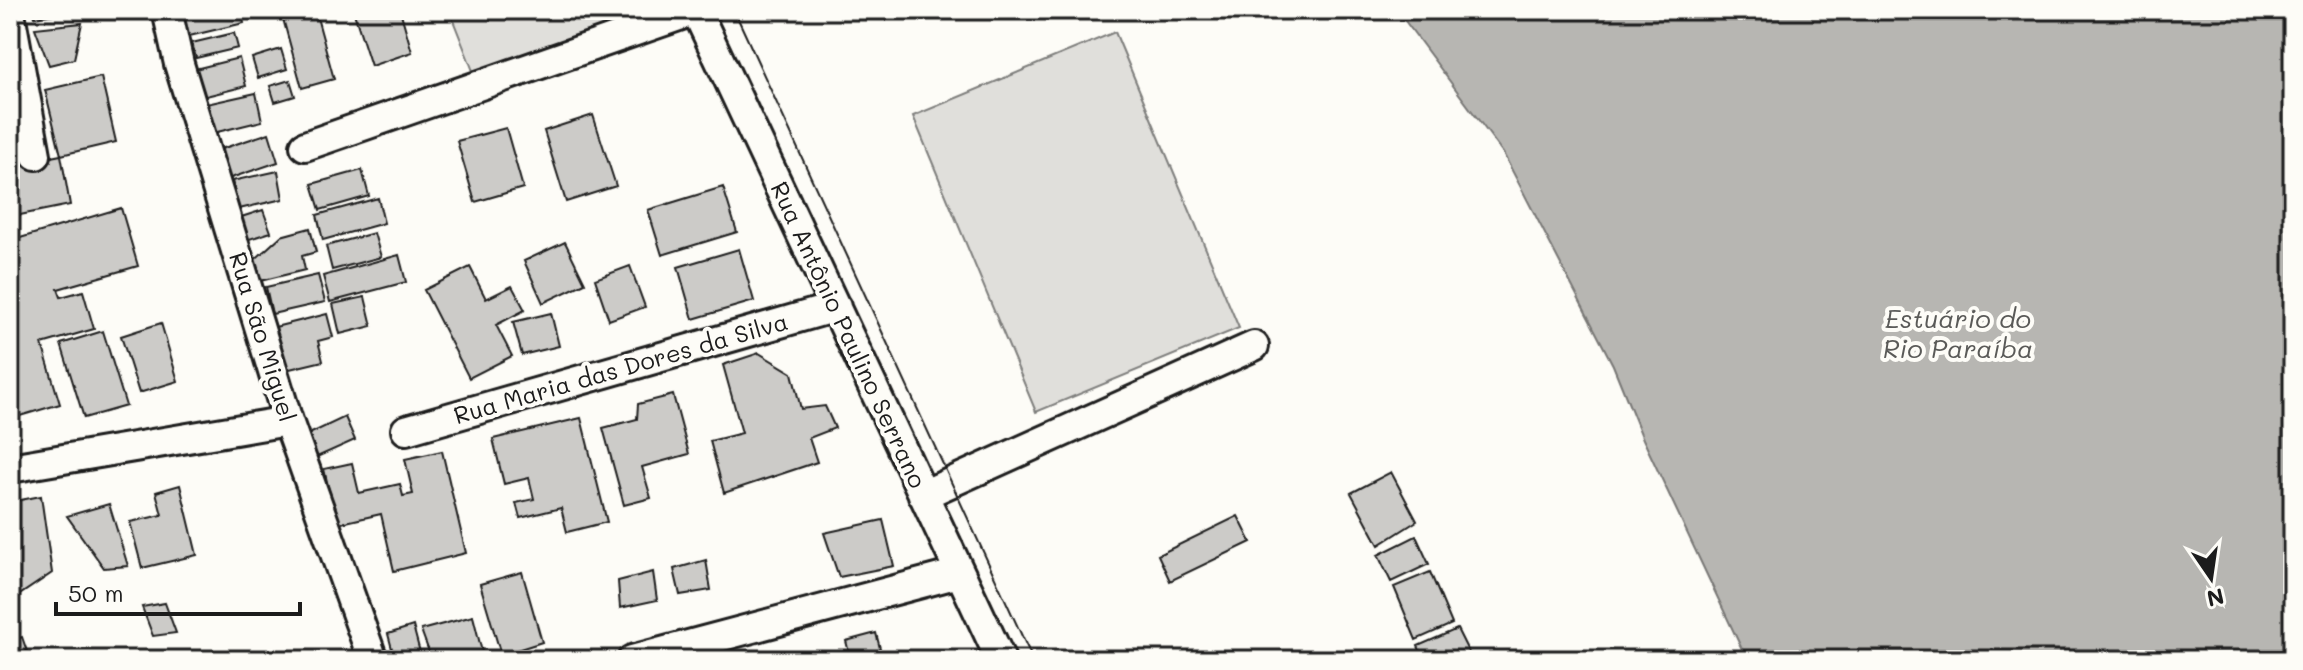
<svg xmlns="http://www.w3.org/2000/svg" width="2303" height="670" font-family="Mali,sans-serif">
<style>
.green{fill:#e0dfdb;stroke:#7e7e7c;stroke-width:2}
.water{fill:#b7b6b2;stroke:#797876;stroke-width:2}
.building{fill:#cccbc8;stroke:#1c1c1c;stroke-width:2}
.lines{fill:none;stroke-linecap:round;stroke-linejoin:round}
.minor-casing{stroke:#1c1c1c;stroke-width:34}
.minor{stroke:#fdfcf7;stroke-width:28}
.tram{stroke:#1c1c1c;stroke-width:2}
.labels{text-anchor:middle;stroke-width:8;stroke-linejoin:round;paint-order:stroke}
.street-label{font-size:24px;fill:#1c1c1c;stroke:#fdfcf7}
.water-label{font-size:26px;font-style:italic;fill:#5a5a58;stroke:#fdfcf7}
</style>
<rect width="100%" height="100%" fill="#fdfcf7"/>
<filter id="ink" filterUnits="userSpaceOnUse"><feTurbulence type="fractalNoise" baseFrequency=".0125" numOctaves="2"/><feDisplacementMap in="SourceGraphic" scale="16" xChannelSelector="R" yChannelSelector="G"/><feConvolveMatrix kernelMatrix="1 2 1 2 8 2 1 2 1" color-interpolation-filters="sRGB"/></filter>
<g filter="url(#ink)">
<path class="green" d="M449,10H669L477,81Z
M1115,32L1239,328L1036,412L913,116Z"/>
<path class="water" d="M1397,10H2293V660H1747L1643,439L1613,365L1503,153Z"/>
<path class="building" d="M33,10H85L35,17Z
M217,10H241L244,23L181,38L177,19Z
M301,10H315L334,79L302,88L282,15Z
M353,10H400L412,52L371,66Z
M82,23L74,59L49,65L35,28Z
M234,33L238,48L196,58L192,43Z
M281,49L287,69L258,78L252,58Z
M239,58L246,86L202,97L195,69Z
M101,77L116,142L61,155L45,90Z
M290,80L295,96L275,102L270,86Z
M256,93L262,121L209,134L202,105Z
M593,115L616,186L566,202L544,131Z
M506,128L523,188L475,202L457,141Z
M269,133L278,162L222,181L212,152Z
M61,155L70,205L10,217V165Z
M362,170L369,196L320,210L312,184Z
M278,171L283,199L239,209L232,181Z
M723,187L737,232L662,255L648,210Z
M378,198L384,223L323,240L317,215Z
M121,208L138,266L58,289L61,297L83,291L94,329L42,344L60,404L10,419V241Z
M263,210L271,232L240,242L232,220Z
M310,228L316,252L302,256L305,270L256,282L251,263L281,236Z
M374,233L381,257L332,270L326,246Z
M565,242L585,283L543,303L524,261Z
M739,249L754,301L693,319L678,267Z
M399,255L406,282L330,302L323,276Z
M630,266L645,307L609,320L595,279Z
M470,267L486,299L512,286L525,310L496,325L512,356L469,378L424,290Z
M318,275L325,302L272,314L266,287Z
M365,297L372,326L340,334L333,304Z
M551,313L559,346L522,355L513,322Z
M327,314L333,337L318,341L323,361L277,372L267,329Z
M161,323L178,381L139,393L121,336Z
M103,331L126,406L84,418L61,344Z
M759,353L792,373L801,409L825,406L835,428L809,438L817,462L724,493L710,441L742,433L723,365Z
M673,395L689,454L642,467L651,498L624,505L603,428L637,419L638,404Z
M345,417L355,440L317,457L307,435Z
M581,418L607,522L567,532L561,508L520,518L516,503L534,499L529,478L504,484L493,439Z
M442,451L466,553L394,571L381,514L337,524L324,469L352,463L359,493L400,484L403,496L413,494L405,459Z
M1391,472L1417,521L1379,545L1351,493Z
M180,485L197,555L142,568L130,522L162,515L156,492Z
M41,496L52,573L15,598L10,574V502Z
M109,504L128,566L104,568L67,516Z
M1238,516L1251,542L1170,581L1158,555Z
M883,520L894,566L839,577L824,533Z
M1416,536L1429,564L1391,582L1378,555Z
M706,560L711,590L680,595L674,569Z
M522,572L542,642L501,655L480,584Z
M653,572L657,600L620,608L618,581Z
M1430,572L1452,624L1416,640L1394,587Z
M165,603L176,633L153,636L142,607Z
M473,616L484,660H432L421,630Z
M413,626L422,660H395L388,634Z
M1457,629L1469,653L1453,660H1424L1418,646Z
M876,633L883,660H851L846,641Z
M22,637L30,660H10V641Z
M722,652L725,660H698Z"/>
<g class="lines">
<defs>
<path id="minor" d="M167,10L179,64L288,421L373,660
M696,10L1001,660
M10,13L36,155
M305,146L696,10
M406,430L836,307
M10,468L288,421
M923,495L1254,346
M632,660L959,573"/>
</defs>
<use href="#minor" class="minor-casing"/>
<use href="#minor" class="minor"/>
<path class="tram" d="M734,10L1033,660"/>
</g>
</g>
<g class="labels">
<g class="street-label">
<text transform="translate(848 335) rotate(65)" y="8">Rua Antônio Paulino Serrano</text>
<text transform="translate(262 337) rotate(73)" y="8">Rua São Miguel</text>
<text transform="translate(621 369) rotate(-16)" y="8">Rua Maria das Dores da Silva</text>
</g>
<g class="water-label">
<text x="1958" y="328">Estuário do<tspan x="1958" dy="30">Rio Paraíba</tspan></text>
</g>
</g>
<rect width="2303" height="670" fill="none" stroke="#fdfcf7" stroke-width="40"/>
<rect x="20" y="20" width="2263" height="630" fill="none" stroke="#1c1c1c" stroke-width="3" filter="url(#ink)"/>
<g transform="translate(2211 578) rotate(167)" stroke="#fdfcf7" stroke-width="6" paint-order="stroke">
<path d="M0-6L14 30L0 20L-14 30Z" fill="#1c1c1c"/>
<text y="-12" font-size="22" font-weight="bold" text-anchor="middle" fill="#1c1c1c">N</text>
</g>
<path d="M56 602v12h244v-12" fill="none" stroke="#1c1c1c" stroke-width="4"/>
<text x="68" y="602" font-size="24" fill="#1c1c1c" stroke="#fdfcf7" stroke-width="6" paint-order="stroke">50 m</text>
</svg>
